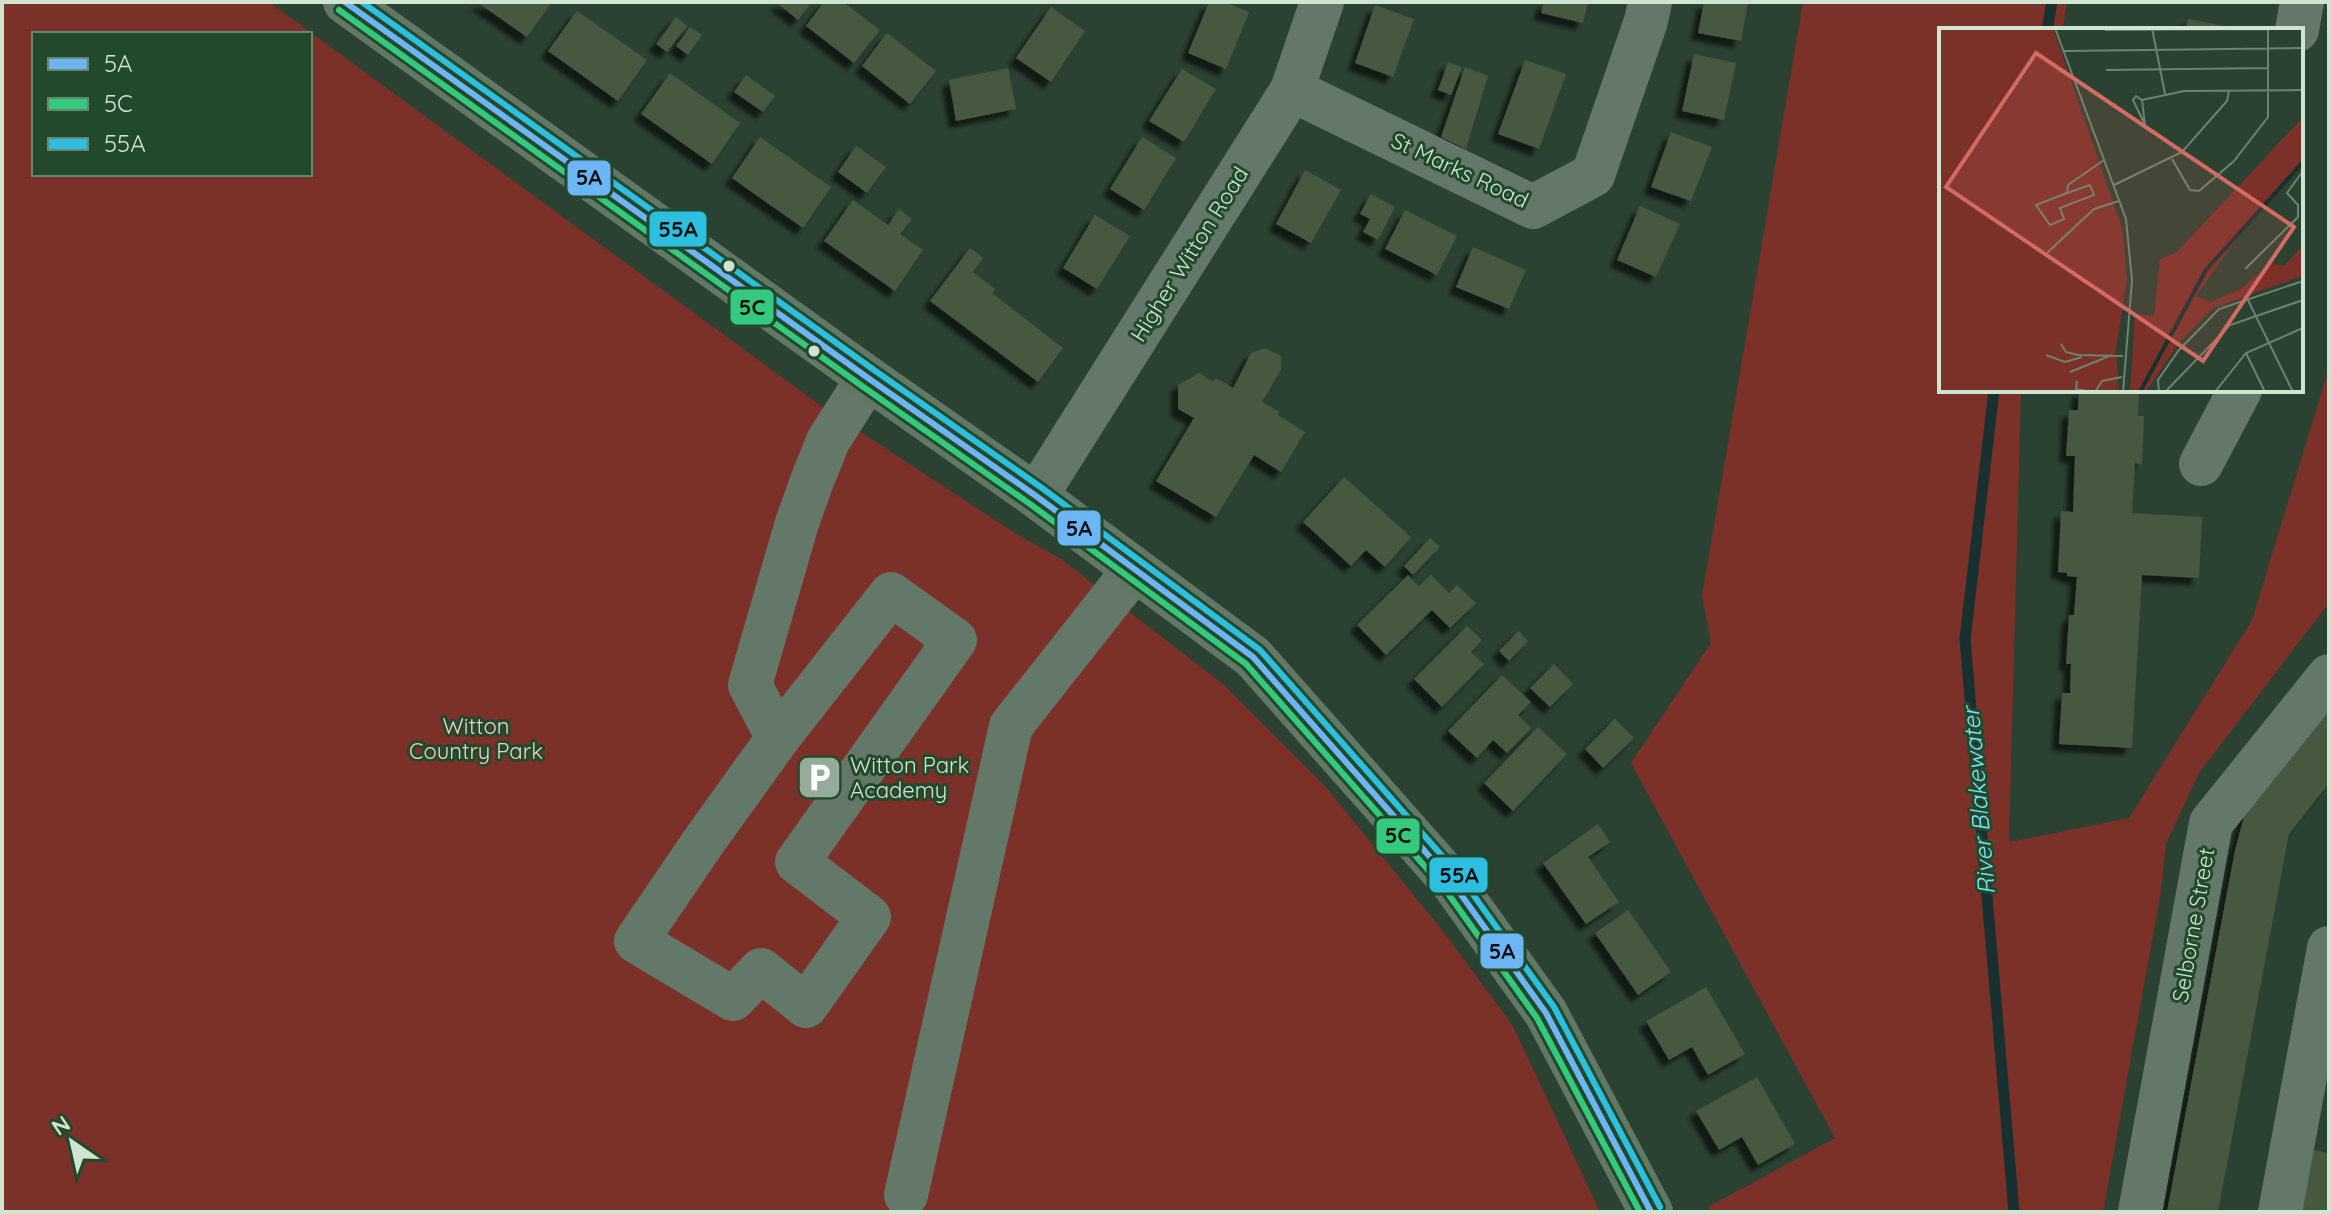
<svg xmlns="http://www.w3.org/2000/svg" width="2331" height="1214" font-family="Quicksand,sans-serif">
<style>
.green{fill:#7b3127;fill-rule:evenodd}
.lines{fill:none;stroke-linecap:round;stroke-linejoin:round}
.stream{stroke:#193031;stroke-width:11}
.building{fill:#475840;filter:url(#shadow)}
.minor{stroke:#637868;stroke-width:44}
.major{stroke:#617867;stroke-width:44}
.bus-1-casing{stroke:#23492c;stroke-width:12}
.bus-2-casing{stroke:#23492c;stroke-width:12}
.bus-3-casing{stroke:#23492c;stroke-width:12}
.bus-1{stroke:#6db6f5;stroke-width:6}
.bus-2{stroke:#33ca7d;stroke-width:6}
.bus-3{stroke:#2dbfdf;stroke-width:6}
.bus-dot{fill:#cfe5d2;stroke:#23492c;stroke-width:3}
.labels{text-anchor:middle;stroke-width:6;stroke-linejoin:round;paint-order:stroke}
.street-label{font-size:22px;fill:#cfe5d2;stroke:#23492c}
.park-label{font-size:22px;fill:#edcfc9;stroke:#23492c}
.poi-label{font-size:22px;fill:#cfe5d2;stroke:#23492c;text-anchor:start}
.water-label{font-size:24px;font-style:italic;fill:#75e5f8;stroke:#23492c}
.inset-river{fill:none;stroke:#193031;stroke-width:4}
.inset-road{fill:none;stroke:#6d8371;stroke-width:2}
.view{fill:#d46a64;fill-opacity:0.15;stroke:#d46a64;stroke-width:4}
.inset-edge{fill:none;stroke:#cfe5d2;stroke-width:4}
.line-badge{stroke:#23492c;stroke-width:3}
.pale-badge-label{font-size:22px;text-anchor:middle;font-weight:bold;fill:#111}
</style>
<defs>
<filter id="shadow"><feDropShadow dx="-7" dy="7" stdDeviation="2" flood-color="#0009"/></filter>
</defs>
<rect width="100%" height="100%" fill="#2b4131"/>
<path class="green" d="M2,2H269L824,408L1018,535L1061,559L1224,685L1326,787L1446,935L1513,1026L1600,1212H2ZM34,34H310V174H34Z
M1803,2H2067L2063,30H1941V390H2021L2009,842L2129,818L2252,620L2329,368V603L2199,773L2166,844L2161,891L2103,1212H1711L1708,1207L1835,1138L1631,763L1711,643L1702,596Z"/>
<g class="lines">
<path class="stream" d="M2047,30L2052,2
M1994,390L1965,639L2014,1212"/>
</g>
<path class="building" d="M477,2H552L527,37Z
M776,2H812L798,20Z
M824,2H843L880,30L854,63L806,26Z
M1209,2H1225L1249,12L1226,69L1188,53Z
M1544,2H1588L1583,23L1541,13Z
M1704,2H1748L1741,41L1698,33Z
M1375,5L1414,19L1393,77L1355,63Z
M1051,7L1085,31L1051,82L1016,58Z
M577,11L647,60L618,101L548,51Z
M676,17L687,26L667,52L656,44Z
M2188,19L2240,29V30H2186Z
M690,27L702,35L688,55L676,46Z
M887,33L936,71L910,104L862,66Z
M1694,54L1736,63L1724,120L1682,111Z
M1525,60L1566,74L1539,149L1498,134Z
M1448,62L1462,67L1451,95L1438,90Z
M1465,67L1488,76L1466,149L1441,137Z
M1008,68L1016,109L956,121L949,80Z
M1182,69L1216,89L1184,142L1149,121Z
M670,73L740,123L712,164L641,114Z
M746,75L775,96L763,112L734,92Z
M1671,132L1712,147L1691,201L1651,187Z
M760,137L831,187L803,228L732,178Z
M1142,137L1176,158L1144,210L1110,189Z
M856,146L886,167L867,193L838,172Z
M1305,170L1341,190L1311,243L1276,224Z
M1371,194L1395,207L1378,240L1363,232L1370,219L1360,214Z
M853,200L888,225L899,209L912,219L900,234L923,250L895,291L824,241Z
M1640,206L1680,224L1656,277L1617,260Z
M1405,210L1457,236L1437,275L1385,249Z
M1095,215L1130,236L1097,289L1063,268Z
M1473,247L1526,270L1509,309L1456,287Z
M970,248L983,258L973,272L995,289L992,293L1063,348L1038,382L930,301Z
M1265,348L1281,356V370L1262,402L1280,412L1278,415L1305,432L1281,472L1254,455L1216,517L1156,481L1194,418L1178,409V385L1199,373L1213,382L1216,378L1233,388L1251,353Z
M2079,390H2139L2138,416H2144L2142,464L2135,463L2132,513L2202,517L2199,578L2142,575L2132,748L2059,744L2062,693H2070L2071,664H2066L2069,615H2074L2077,577L2067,576V573L2058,572L2061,511L2073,512L2075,456H2066L2069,410H2078Z
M1344,477L1411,537L1385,567L1366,550L1351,566L1303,522Z
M1430,538L1440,547L1413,575L1404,566Z
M1408,575L1419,586L1431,575L1449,593L1457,585L1476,603L1450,628L1432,610L1386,655L1357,625Z
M1467,626L1482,640L1471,652L1484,664L1442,707L1414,679Z
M1519,631L1528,641L1509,661L1499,651Z
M1554,664L1573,684L1550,707L1530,688Z
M1502,675L1531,702L1518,715L1531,728L1507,753L1493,740L1477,758L1448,731Z
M2329,699V783L2289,834L2218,1212H2167L2235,850L2248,802Z
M1615,719L1634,738L1603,768L1585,749Z
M1538,727L1567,754L1513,811L1484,783Z
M1598,824L1610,842L1588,857L1619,902L1586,924L1543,863Z
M1628,910L1671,972L1638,995L1595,933Z
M1706,987L1745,1054L1708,1075L1692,1047L1669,1060L1646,1021Z
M1757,1077L1795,1144L1758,1165L1742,1137L1719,1150L1696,1111Z
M2305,1148L2329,1153V1212H2291Z"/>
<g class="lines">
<path class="minor" d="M2297,30L2302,2
M1292,90L1533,207L1593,175L1646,21L1650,2
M2201,464L2240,390
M1036,496L1292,90L1322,2
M778,738L891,594L955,640L797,862L869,917L806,1006L761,970L733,999L636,941L704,841L778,738L750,685L797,523L812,481L828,441L868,378
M906,1195L1011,726L1134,570
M2140,1212L2211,823L2329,676
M2280,1212L2329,948"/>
<path class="major" d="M345,2L868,378L1036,496L1253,657L1452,882L1546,1013L1651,1212"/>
<defs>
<path id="bus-1" d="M345,2L868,378L1036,496L1253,657L1452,882L1546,1013L1651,1212"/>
<path id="bus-2" d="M339,10L862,386L1030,504L1246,664L1444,888L1537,1018L1640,1212"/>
<path id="bus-3" d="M362,2L874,370L1042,488L1260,650L1459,875L1554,1007L1660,1207"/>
</defs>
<use href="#bus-1" class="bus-1-casing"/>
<use href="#bus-2" class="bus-2-casing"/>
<use href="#bus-3" class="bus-3-casing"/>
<use href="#bus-1" class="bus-1"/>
<use href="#bus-2" class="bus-2"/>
<use href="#bus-3" class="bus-3"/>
</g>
<defs>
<symbol id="parking-square" viewBox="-11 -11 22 22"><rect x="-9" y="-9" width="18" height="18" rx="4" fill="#96ac9a" stroke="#23492c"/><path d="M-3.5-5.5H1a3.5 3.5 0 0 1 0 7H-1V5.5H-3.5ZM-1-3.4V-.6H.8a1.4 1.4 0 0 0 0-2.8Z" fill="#fff"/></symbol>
</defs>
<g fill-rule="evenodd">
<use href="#parking-square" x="794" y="752" width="51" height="51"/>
</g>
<g class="bus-dot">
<circle cx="729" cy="266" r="7"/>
<circle cx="814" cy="351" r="7"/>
</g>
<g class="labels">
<g class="street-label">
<text transform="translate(1460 170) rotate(25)" y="8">St Marks Road</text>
<text transform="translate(1189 254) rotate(-58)" y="8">Higher Witton Road</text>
<text transform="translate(2193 925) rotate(-80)" y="8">Selborne Street</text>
</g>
<g class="park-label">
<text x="476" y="734">Witton<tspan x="476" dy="25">Country Park</tspan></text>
</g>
<g class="poi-label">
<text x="850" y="773">Witton Park<tspan x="850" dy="25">Academy</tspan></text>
</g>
<g class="water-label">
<text transform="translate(1979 801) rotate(-95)" y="8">River Blakewater</text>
</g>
</g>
<g transform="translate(1939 28)">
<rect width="364" height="364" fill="#2b4131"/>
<path d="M0,0H114L184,203L188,252L177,322L180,364H0ZM364,89V137L299,209L257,268L272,274L300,262L333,235L345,238L364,217V248L274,280L239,316L207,364H191L196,286L215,288L221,231L238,224Z" fill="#7b3127"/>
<path class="inset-river" d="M201,364L267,242L364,134"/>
<path class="inset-road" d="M116,0L187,191L193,252L184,364M213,0L226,66M166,2L329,1M125,23L364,20M167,42L329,40M197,68L203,72L206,97L194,72ZM203,72L245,63L364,62M233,131L251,162L260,163L295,133L329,89V1L364,0M175,157L243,124L288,73L290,63M128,165L151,157L155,167L121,180L125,191L111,197L97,177L128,165L129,157L165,132M108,225L155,181L180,173M306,241L359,189V177L348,165L364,143M309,272L354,364M122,316L127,324L139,327L184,328M307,325L326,364M107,327L126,334L143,329M131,344L173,327M138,353L137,361L153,364M156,364L163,353L183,349M220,364L219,352L240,322L280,281L364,253M226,364L291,297L364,272M276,364L307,325L364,300"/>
<path class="view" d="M97,25L355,199L264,333L7,159Z"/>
<rect width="364" height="364" class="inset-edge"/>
</g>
<g class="line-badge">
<rect x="566" y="159" width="46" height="38" rx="8" fill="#6db6f5"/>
<rect x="648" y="210" width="60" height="38" rx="8" fill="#2dbfdf"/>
<rect x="729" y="288" width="46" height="38" rx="8" fill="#33ca7d"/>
<rect x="1056" y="509" width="46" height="38" rx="8" fill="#6db6f5"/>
<rect x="1375" y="817" width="46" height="38" rx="8" fill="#33ca7d"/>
<rect x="1428" y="856" width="61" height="38" rx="8" fill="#2dbfdf"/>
<rect x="1479" y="932" width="46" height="38" rx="8" fill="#6db6f5"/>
</g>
<g class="pale-badge-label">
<text x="589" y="185">5A</text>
<text x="678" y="237">55A</text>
<text x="752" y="315">5C</text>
<text x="1079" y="536">5A</text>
<text x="1398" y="843">5C</text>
<text x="1459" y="883">55A</text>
<text x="1502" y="959">5A</text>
</g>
<rect width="2331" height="1214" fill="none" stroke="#cfe5d2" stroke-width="8"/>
<rect x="32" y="32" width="280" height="144" fill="#23492c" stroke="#68876e" stroke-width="2"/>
<rect x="48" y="58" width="40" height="12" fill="#6db6f5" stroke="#68876e" stroke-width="2"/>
<text x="104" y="72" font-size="24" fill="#cfe5d2">5A</text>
<rect x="48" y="98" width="40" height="12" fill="#33ca7d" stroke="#68876e" stroke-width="2"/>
<text x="104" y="112" font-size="24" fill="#cfe5d2">5C</text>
<rect x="48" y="138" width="40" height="12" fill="#2dbfdf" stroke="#68876e" stroke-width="2"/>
<text x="104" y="152" font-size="24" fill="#cfe5d2">55A</text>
<g transform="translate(72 1142) rotate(326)" stroke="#23492c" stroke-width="6" paint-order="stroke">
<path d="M0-6L14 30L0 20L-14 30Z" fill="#cfe5d2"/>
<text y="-12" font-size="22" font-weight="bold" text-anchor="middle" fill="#cfe5d2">N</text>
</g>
</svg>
